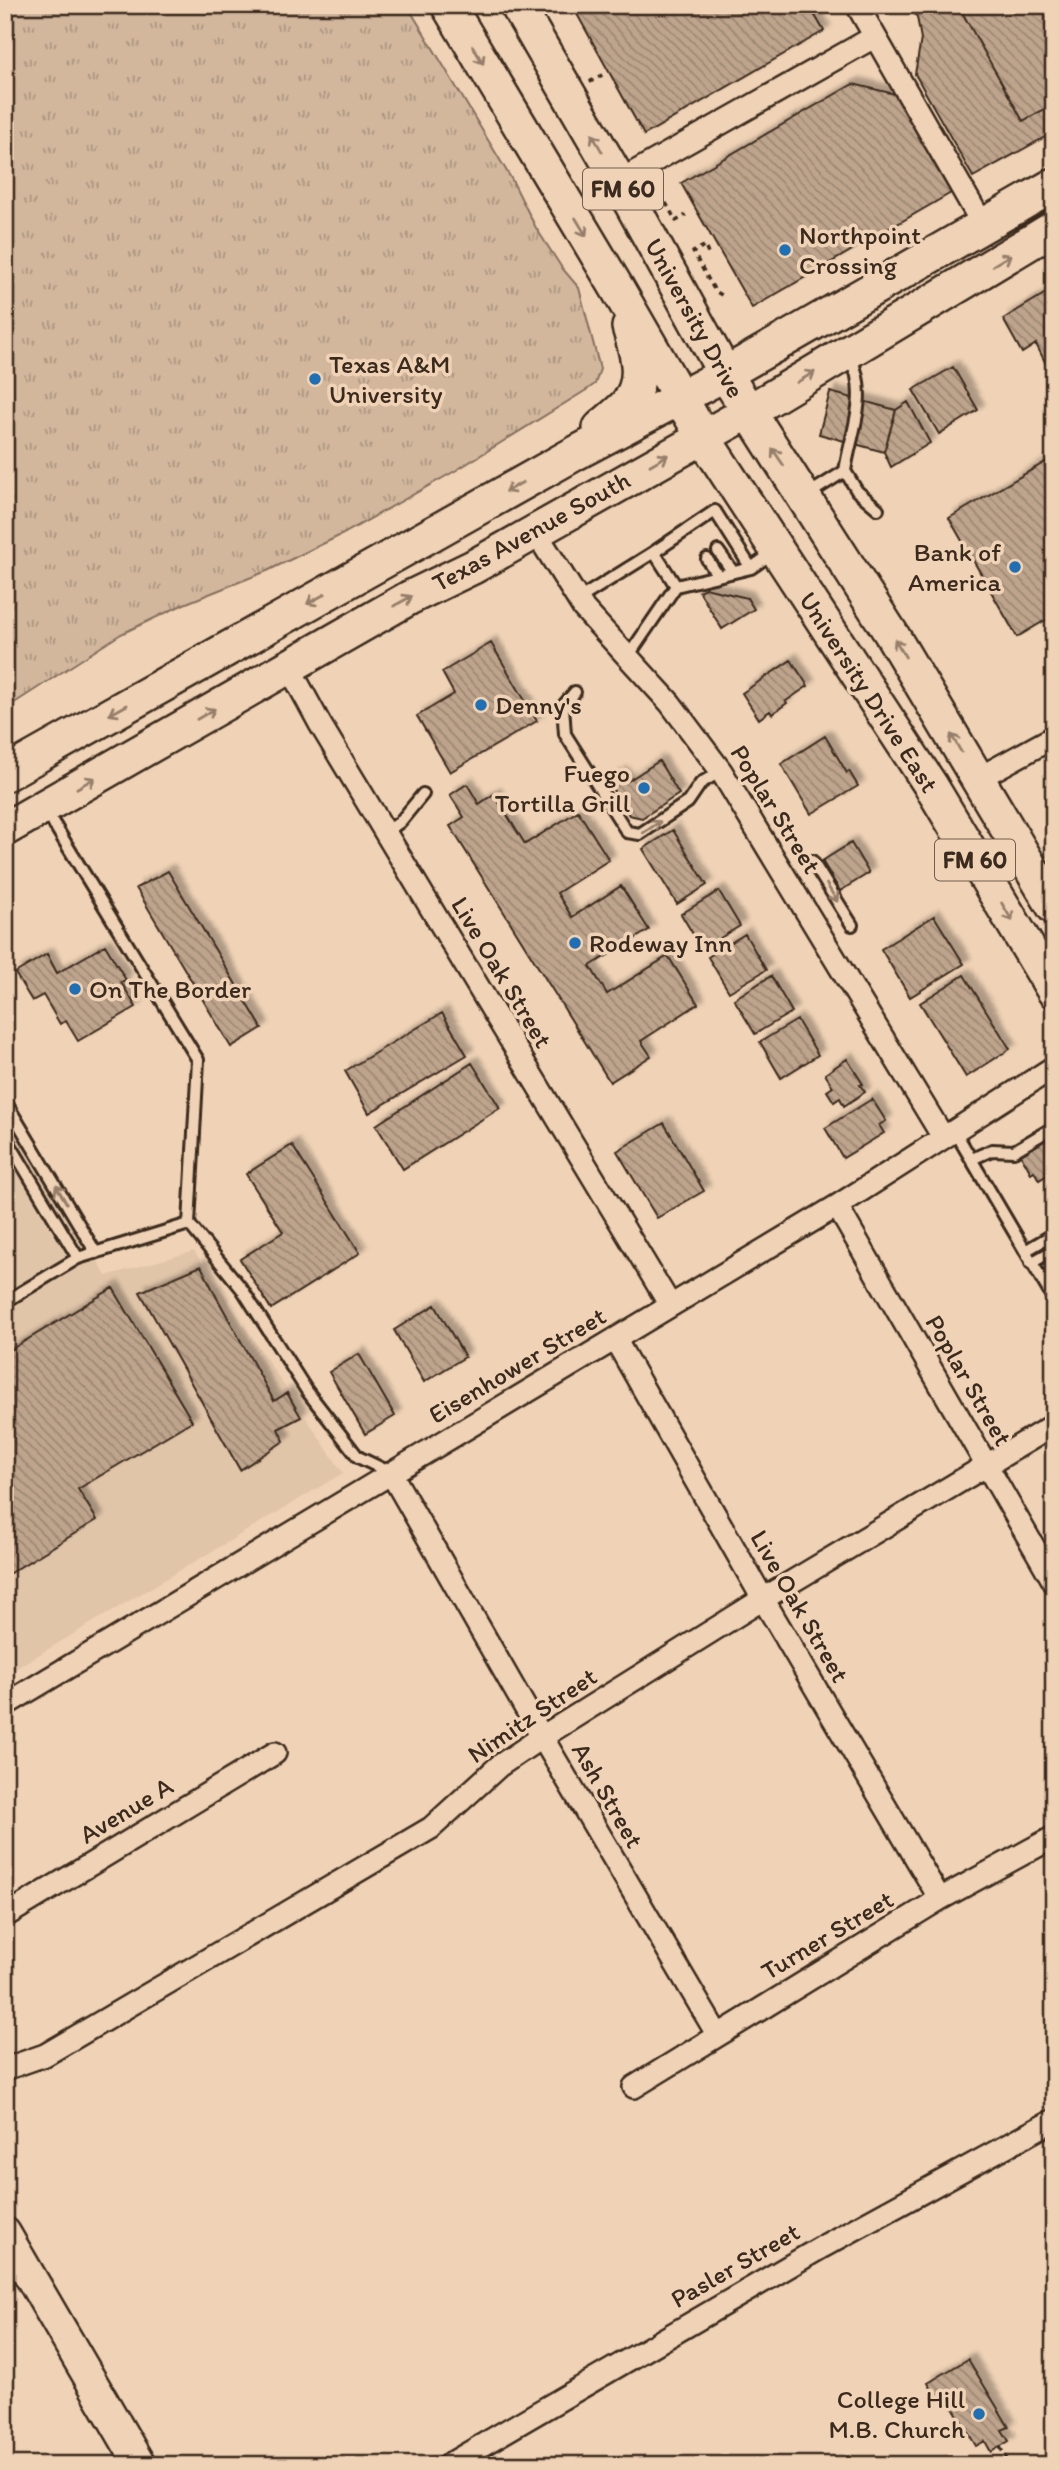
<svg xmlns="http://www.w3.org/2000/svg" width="1059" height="2470" font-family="Itim,sans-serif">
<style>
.built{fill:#e1c5a9}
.grass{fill:url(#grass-tufts);stroke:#86705e;stroke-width:2}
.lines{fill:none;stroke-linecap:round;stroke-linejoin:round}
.stream{stroke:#7c6755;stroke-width:6}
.building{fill:url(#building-back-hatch);stroke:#3b2a1e;stroke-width:2;filter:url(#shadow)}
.lane-casing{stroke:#3b2a1e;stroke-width:16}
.street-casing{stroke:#3b2a1e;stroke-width:26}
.secondary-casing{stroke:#3b2a1e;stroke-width:35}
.primary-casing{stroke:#3b2a1e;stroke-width:38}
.path{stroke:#3b2a1e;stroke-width:3.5;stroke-dasharray:5 5;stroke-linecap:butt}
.lane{stroke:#f0d3b6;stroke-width:10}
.street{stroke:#f0d3b6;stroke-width:21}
.secondary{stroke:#f0d3b6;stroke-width:30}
.primary{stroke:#f0d3b6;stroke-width:33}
.oneway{stroke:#967e6a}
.poi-dot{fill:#1f6fb2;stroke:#f0d3b6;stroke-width:2.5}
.labels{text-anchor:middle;stroke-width:7;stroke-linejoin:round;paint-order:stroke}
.shield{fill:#f0d3b6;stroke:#715d4c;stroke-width:2}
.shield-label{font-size:24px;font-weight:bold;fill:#3b2a1e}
.poi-label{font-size:26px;fill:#3b2a1e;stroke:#f0d3b6;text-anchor:start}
.street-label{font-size:26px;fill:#3b2a1e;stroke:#f0d3b6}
</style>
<defs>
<pattern id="grass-tufts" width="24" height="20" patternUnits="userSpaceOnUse" patternTransform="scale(1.75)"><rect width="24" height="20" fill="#d2b79d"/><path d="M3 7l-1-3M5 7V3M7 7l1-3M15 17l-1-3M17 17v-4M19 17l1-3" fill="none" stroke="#ac957f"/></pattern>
<pattern id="building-back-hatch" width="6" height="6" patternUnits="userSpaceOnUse" patternTransform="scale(1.75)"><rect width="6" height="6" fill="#bea48c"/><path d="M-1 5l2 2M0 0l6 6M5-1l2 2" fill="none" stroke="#9c8672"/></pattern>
<filter id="shadow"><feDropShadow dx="6" dy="-6" stdDeviation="2" flood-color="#0004"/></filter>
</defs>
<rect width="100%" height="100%" fill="#f0d3b6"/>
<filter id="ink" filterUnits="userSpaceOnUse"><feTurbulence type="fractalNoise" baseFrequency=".0143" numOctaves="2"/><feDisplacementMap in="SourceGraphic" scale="14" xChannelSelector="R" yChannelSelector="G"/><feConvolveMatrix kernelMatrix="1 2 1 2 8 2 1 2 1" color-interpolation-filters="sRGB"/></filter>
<g filter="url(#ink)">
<path class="built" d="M5,1091L106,1276L194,1251L343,1473L5,1675Z"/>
<path class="grass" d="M5,5H407L512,180L536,228L562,268L579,288L600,369L595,384L588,389L455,471L343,534L267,571L184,604L121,634L5,709Z"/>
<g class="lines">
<path class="stream" d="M5,13L18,5"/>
</g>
<path class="building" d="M572,5H809L824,31L644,135Z
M908,5H958L1023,121L1054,104V132L973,177L915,74L921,39L917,17Z
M958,5H1054V104L1023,121Z
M853,84L895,94L951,193L752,308L681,183Z
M1054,288V360L1046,364L1036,344L1022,353L1003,319Z
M953,367L978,410L939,434L913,390Z
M830,392L896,410L884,452L819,434Z
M908,402L930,443L891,467L884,452L896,410Z
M1054,457V615L1017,637L949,518Z
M705,588L747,598L754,609L722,629L699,591Z
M491,643L537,721L450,772L417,716L454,694L442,672Z
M791,660L808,686L786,701L787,703L772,714L770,711L759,719L742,693Z
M825,736L847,773L849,771L858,786L811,814L781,764Z
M659,761L679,794L642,818L629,815L608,782L622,773L628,781Z
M467,784L479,804L494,794L525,844L578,811L609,860L557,893L572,917L621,886L649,930L590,966L607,994L668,956L698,1004L641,1041L651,1056L610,1082L450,826L464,817L450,795Z
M673,830L707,885L677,904L643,849Z
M851,843L869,873L840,891L822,861Z
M168,871L262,1028L231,1047L136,888Z
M719,891L740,926L702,949L681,914Z
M934,916L964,964L910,997L881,949Z
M745,934L766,970L729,992L708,957Z
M105,945L126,980L121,982L136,1007L78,1041L66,1021L60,1024L43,995L32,1001L15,973L47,954L57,973Z
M964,975L1010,1049L966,1077L920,1003Z
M771,976L792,1012L755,1034L734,999Z
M442,1013L467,1055L369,1113L345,1071Z
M797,1020L818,1055L781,1078L760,1042Z
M847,1059L863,1084L860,1085L865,1092L844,1106L840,1098L834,1102L827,1091L833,1087L825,1074Z
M472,1063L500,1108L403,1169L376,1125Z
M872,1099L886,1121L879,1125L884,1133L843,1158L825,1128Z
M664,1123L704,1191L657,1218L617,1151Z
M1054,1135V1171L1039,1180L1034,1171L1031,1173L1021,1155Z
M292,1145L360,1253L271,1309L240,1259L283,1232L246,1174Z
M201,1266L216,1296L274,1401L287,1393L301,1417L278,1429L284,1441L240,1470L140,1292Z
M113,1288L192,1421L78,1489L97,1520L5,1576V1353Z
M435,1305L465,1357L424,1382L394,1330Z
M359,1354L395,1416L365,1434L329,1372Z
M968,2359L1009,2427L1002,2430L1009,2441L991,2452L985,2441L976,2446L947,2397L939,2401L928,2383Z"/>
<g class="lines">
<defs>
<path id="lane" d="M845,471L857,491L878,509
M807,495L845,471C851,431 870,395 850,357
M718,551L733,572
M654,552L715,511L751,568
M707,559L718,576
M577,600L654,552L676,586L751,568L774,552
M627,658L676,586
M575,692L563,706L565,734L627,832L640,834L688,802L701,783L721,771
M46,811L198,1060L189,1224
M386,832L400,822L423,794
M812,861L852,925
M5,1101L96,1253
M954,1130L1054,1300
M5,1136L78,1258
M972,1159L992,1150L1014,1151L1054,1127
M1025,1251L1054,1234
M1031,1263L1054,1250
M5,1302L78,1258L189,1224L242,1289L307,1391L358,1457L391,1473"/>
<path id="street" d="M857,5L983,225
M619,181L874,37
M535,531L584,609L670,703L721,771L943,1137
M289,667L320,724L670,1305
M977,779L1054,737
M837,1206L1054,1582
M615,1339L763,1599L940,1899
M391,1473L542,1737L717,2034
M5,1705L837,1206L1054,1067
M5,1916L275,1753
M5,2069L45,2055L431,1828L499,1766L542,1737L763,1599L1054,1425
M634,2087L940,1899L1054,1837
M448,2465L822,2247L1054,2120"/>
<path id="secondary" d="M5,2233L140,2465"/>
<path id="primary" d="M448,5L617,288L703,437L931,786L1054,991
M517,5L619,181L725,374L892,635L1054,907
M600,428C608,421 617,414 625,406C647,383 637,353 629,327
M5,774L574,454L725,374L1054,185
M5,829L409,598L473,567L748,412L1054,228"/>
</defs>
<use href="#lane" class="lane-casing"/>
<use href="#street" class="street-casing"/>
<use href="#secondary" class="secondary-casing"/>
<use href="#primary" class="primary-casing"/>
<path class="path" d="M592,83L591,81L606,73
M661,194L676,221L686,215
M704,246L693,252L715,291L725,297
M706,249L709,256
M1000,2447L1010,2465"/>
<use href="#lane" class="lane"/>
<use href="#street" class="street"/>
<use href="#secondary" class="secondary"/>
<use href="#primary" class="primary"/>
</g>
<defs><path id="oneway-shaft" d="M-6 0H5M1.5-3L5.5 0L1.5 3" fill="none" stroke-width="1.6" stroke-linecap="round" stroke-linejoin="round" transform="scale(1.75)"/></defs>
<g class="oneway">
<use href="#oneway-shaft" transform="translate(478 55) rotate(59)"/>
<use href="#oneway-shaft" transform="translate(597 143) rotate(-120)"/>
<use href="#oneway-shaft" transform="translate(581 227) rotate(59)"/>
<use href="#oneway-shaft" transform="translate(1002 260) rotate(-31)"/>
<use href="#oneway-shaft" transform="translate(806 377) rotate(-31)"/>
<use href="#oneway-shaft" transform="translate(778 457) rotate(-124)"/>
<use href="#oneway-shaft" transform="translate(659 460) rotate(-30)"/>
<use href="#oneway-shaft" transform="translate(514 487) rotate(151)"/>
<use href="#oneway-shaft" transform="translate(316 599) rotate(151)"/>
<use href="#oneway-shaft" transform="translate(403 601) rotate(-29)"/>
<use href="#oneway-shaft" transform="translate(900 648) rotate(-121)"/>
<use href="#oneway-shaft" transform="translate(118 710) rotate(151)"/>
<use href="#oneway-shaft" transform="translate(206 714) rotate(-30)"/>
<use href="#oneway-shaft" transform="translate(956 743) rotate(-120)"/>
<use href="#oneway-shaft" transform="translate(86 783) rotate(-30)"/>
<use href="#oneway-shaft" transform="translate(652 827) rotate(-34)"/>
<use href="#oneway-shaft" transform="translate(832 893) rotate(58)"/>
<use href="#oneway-shaft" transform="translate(1007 912) rotate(59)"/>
<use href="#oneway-shaft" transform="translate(61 1194) rotate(-121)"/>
</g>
</g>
<g class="poi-dot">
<circle cx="785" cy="250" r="7"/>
<circle cx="315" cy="379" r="7"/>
<circle cx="1015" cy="567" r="7"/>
<circle cx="481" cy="705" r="7"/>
<circle cx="644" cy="788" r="7"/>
<circle cx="575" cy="943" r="7"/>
<circle cx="75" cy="989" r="7"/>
<circle cx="979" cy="2414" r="7"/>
</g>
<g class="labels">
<g class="shield">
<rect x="583" y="168.5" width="80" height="41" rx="5"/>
<rect x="935" y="839.5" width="80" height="41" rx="5"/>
</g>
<g class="shield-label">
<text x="623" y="197">FM 60</text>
<text x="975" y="868">FM 60</text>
</g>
<g class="poi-label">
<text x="799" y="244">Northpoint<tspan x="799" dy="30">Crossing</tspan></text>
<text x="329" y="373">Texas A&amp;M<tspan x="329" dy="30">University</tspan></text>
<text x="1001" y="561" text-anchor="end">Bank of<tspan x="1001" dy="30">America</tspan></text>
<text x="495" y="714">Denny's</text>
<text x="630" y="782" text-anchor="end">Fuego<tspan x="630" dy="30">Tortilla Grill</tspan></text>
<text x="589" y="952">Rodeway Inn</text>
<text x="89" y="998">On The Border</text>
<text x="965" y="2408" text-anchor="end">College Hill<tspan x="965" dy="30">M.B. Church</tspan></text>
</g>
<g class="street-label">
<text transform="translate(695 318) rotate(61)" y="9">University Drive</text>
<text transform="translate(531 531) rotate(-29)" y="9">Texas Avenue South</text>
<text transform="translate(869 692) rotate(57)" y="9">University Drive East</text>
<text transform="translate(776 809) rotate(58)" y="9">Poplar Street</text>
<text transform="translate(502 972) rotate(59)" y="9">Live Oak Street</text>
<text transform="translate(517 1365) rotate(-31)" y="9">Eisenhower Street</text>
<text transform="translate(969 1380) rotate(60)" y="9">Poplar Street</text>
<text transform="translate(800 1606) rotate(60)" y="9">Live Oak Street</text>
<text transform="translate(532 1715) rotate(-34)" y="9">Nimitz Street</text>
<text transform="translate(608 1795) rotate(60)" y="9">Ash Street</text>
<text transform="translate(126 1810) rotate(-31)" y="9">Avenue A</text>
<text transform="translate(827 1935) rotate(-31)" y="9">Turner Street</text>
<text transform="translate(735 2265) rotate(-30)" y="9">Pasler Street</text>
</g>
</g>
<rect width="1059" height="2470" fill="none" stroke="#f0d3b6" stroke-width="28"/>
<rect x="14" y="14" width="1031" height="2442" fill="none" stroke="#3b2a1e" stroke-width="2.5" filter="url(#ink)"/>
</svg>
